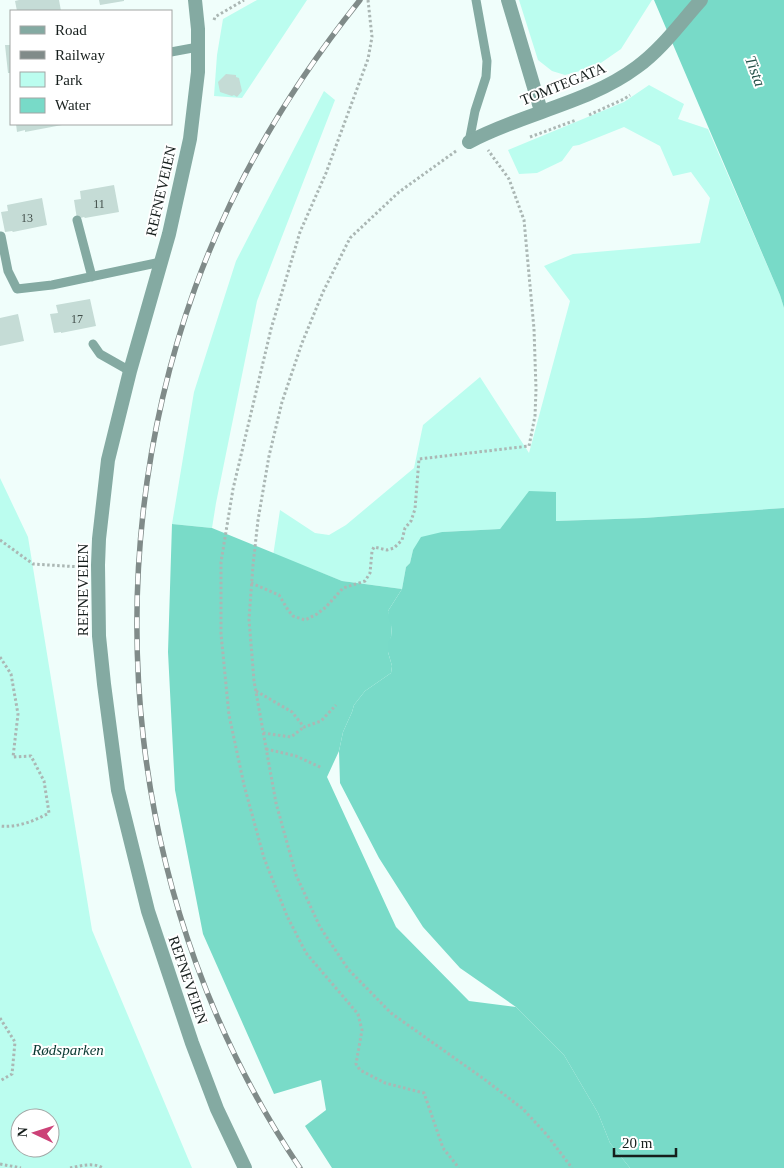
<svg xmlns="http://www.w3.org/2000/svg" width="784" height="1168" font-family="Georgia,serif">
<style>
.green{fill:#bbfdef;fill-rule:evenodd}
.forest{fill:#79dbc8}
.water{fill:#78dac8}
.building{fill:#c5dcd6}
.lines{fill:none;stroke-linecap:round;stroke-linejoin:round}
.path{stroke:#abb7b4;stroke-width:3;stroke-dasharray:2.5 2.5;stroke-linecap:butt}
.service{stroke:#84aaa2;stroke-width:9}
.minor{stroke:#84aaa2;stroke-width:14}
.rail-casing{stroke:#808b89;stroke-width:5.5}
.rail{stroke:#fff;stroke-width:4;stroke-dasharray:11;stroke-linecap:butt}
.labels{text-anchor:middle;stroke-width:4;stroke-linejoin:round;paint-order:stroke}
.number-label{font-size:12px;fill:#424e4a}
.street-label{font-size:15px;fill:#161e1c;stroke:#fff}
.park-label{font-size:15px;font-style:italic;fill:#083831;stroke:#fff}
.water-label{font-size:16px;font-style:italic;fill:#245048;stroke:#fff}
</style>
<rect width="100%" height="100%" fill="#f0fefb"/>
<path class="green" d="M257,0H307L242,98L214,96L217,55L223,19Z
M519,0H652L621,49L595,67L565,75L552,71L538,60Z
M649,85L684,104L678,119L708,129L780,295L784,308V508L644,518L556,521L530,491L500,529L442,532L413,550L410,563L406,567L402,589L342,581L312,569H271L280,510L315,533L329,535L346,525L414,468L423,425L480,377L529,453L570,301L544,266L573,254L700,243L710,198L691,172L673,176L660,146L624,127L579,145L573,146L562,161L537,173L519,174L508,150L624,102Z
M324,91L335,100L257,301L216,503L212,528L172,524L194,392L236,261Z
M0,478L28,537L92,930L192,1168H0ZM20,1118H50V1148H20Z"/>
<path class="forest" d="M172,524L212,528L342,581L402,589L388,611L392,625L391,637L388,652L392,666L391,673L365,691L354,705L352,712L343,732L339,751L327,777L396,927L469,1001L516,1007L564,1055L598,1113L610,1143L630,1168H332L305,1126L326,1110L321,1080L274,1094L203,934L175,790L168,652Z"/>
<path class="water" d="M654,0H784V308L780,295Z
M529,491L556,492V521L644,518L784,508V1168H630L610,1143L598,1113L564,1055L516,1007L460,968L423,927L379,858L340,783L339,751L343,732L352,712L354,705L365,691L391,673L392,666L388,652V642L391,637L392,626L389,621L388,611L402,589L406,567L410,563L413,550L421,537L442,532L500,529Z"/>
<path class="building" d="M19,0H59L61,11H17L15,1Z
M99,0H124V1L100,5Z
M5,45H11V73H8Z
M226,74L236,75V77L239,78L242,91L237,97L234,95L232,96L220,92L218,82Z
M16,124H61L62,125L25,132V130L17,132Z
M114,185L119,212L85,218L84,217L77,219L74,200L81,199L80,191Z
M42,198L47,225L13,232L12,231L5,232L1,212L8,211L7,205Z
M90,299L96,326L61,333V332L54,333L50,314L58,313L56,305Z
M18,314L24,341L0,346V318Z"/>
<g class="lines">
<path class="path" d="M368,0L372,37L368,59L326,173L300,232L271,329L233,489L221,562V634L229,715L244,785L264,858L287,916L306,953L358,1014L362,1030L356,1064L360,1070L385,1083L424,1093L443,1148L459,1168
M214,20L215,17L244,0
M589,115L624,99L630,95
M530,137L576,120
M456,151L399,192L350,238L323,292L302,343L282,402L269,456L258,520L253,565L249,619L254,681L276,803L296,875L320,927L348,969L391,1013L484,1079L523,1109L547,1135L572,1168
M0,540L33,564L81,567
M251,583L279,595L288,610L293,616L305,620L317,614L326,607L343,588L365,581L370,573L372,551L374,547L387,550L394,548L402,540L405,528L411,521L415,509L419,459L529,446L535,416L536,389L534,329L524,220L509,179L488,150
M0,657L11,674L18,714L13,757L31,756L44,781L49,813C34,821 17,828 0,826
M256,691L292,712L304,727L321,721L336,705
M263,733L291,737L304,727
M266,749L296,756L322,768
M0,1018L15,1042L12,1074L0,1081
M0,1164L21,1168
M70,1168C81,1166 93,1162 103,1168"/>
<path class="service" d="M171,52L198,47
M469,142L475,111L486,77L487,61L476,0
M77,220L92,277
M1,236L8,271L17,289L52,285L161,262
M93,344L100,354L130,371"/>
<path class="minor" d="M195,0L198,29V72L190,139L169,234L130,371L108,460L99,539L98,565L99,636L104,684L118,790L148,911L192,1043L217,1109L245,1168
M508,0L541,111
M469,142C523,113 589,103 637,67C662,49 681,22 701,0"/>
<defs>
<path id="rail" d="M300,1168C127,912 91,577 195,288C233,183 291,86 360,0"/>
</defs>
<use href="#rail" class="rail-casing"/>
<use href="#rail" class="rail"/>
</g>
<g class="labels">
<g class="number-label">
<text x="99" y="208">11</text>
<text x="27" y="222">13</text>
<text x="77" y="323">17</text>
</g>
<g class="street-label">
<text transform="translate(563 84) rotate(-22)" y="5">TOMTEGATA</text>
<text transform="translate(161 191) rotate(-77)" y="5">REFNEVEIEN</text>
<text transform="translate(83 590) rotate(-90)" y="5">REFNEVEIEN</text>
<text transform="translate(188 980) rotate(71)" y="5">REFNEVEIEN</text>
</g>
<g class="park-label">
<text x="68" y="1055">Rødsparken</text>
</g>
<g class="water-label">
<text transform="translate(756 71) rotate(69)" y="6">Tista</text>
</g>
</g>
<rect x="10" y="10" width="162" height="115" fill="#ffffff" stroke="#a2a5a4"/>
<rect x="20" y="26" width="25" height="8" fill="#84aaa2" stroke="#a2a5a4"/>
<text x="55" y="35" font-size="15" fill="#161e1c">Road</text>
<rect x="20" y="51" width="25" height="8" fill="#808b89" stroke="#a2a5a4"/>
<text x="55" y="60" font-size="15" fill="#161e1c">Railway</text>
<rect x="20" y="72" width="25" height="15" fill="#bbfdef" stroke="#a2a5a4"/>
<text x="55" y="85" font-size="15" fill="#161e1c">Park</text>
<rect x="20" y="98" width="25" height="15" fill="#78dac8" stroke="#a2a5a4"/>
<text x="55" y="110" font-size="15" fill="#161e1c">Water</text>
<g transform="translate(35 1133) rotate(274)"><circle r="24" fill="#ffffff" stroke="#a2a5a4"/>
<path d="M0-4L9 19L0 12L-9 19Z" fill="#cc4177"/>
<text y="-8" font-size="14" font-weight="bold" text-anchor="middle" fill="#161e1c">N</text>
</g>
<path d="M614 1148v8h62v-8" fill="none" stroke="#161e1c" stroke-width="2.5"/>
<text x="622" y="1148" font-size="15" fill="#161e1c" stroke="#ffffff" stroke-width="4" paint-order="stroke">20 m</text>
</svg>
